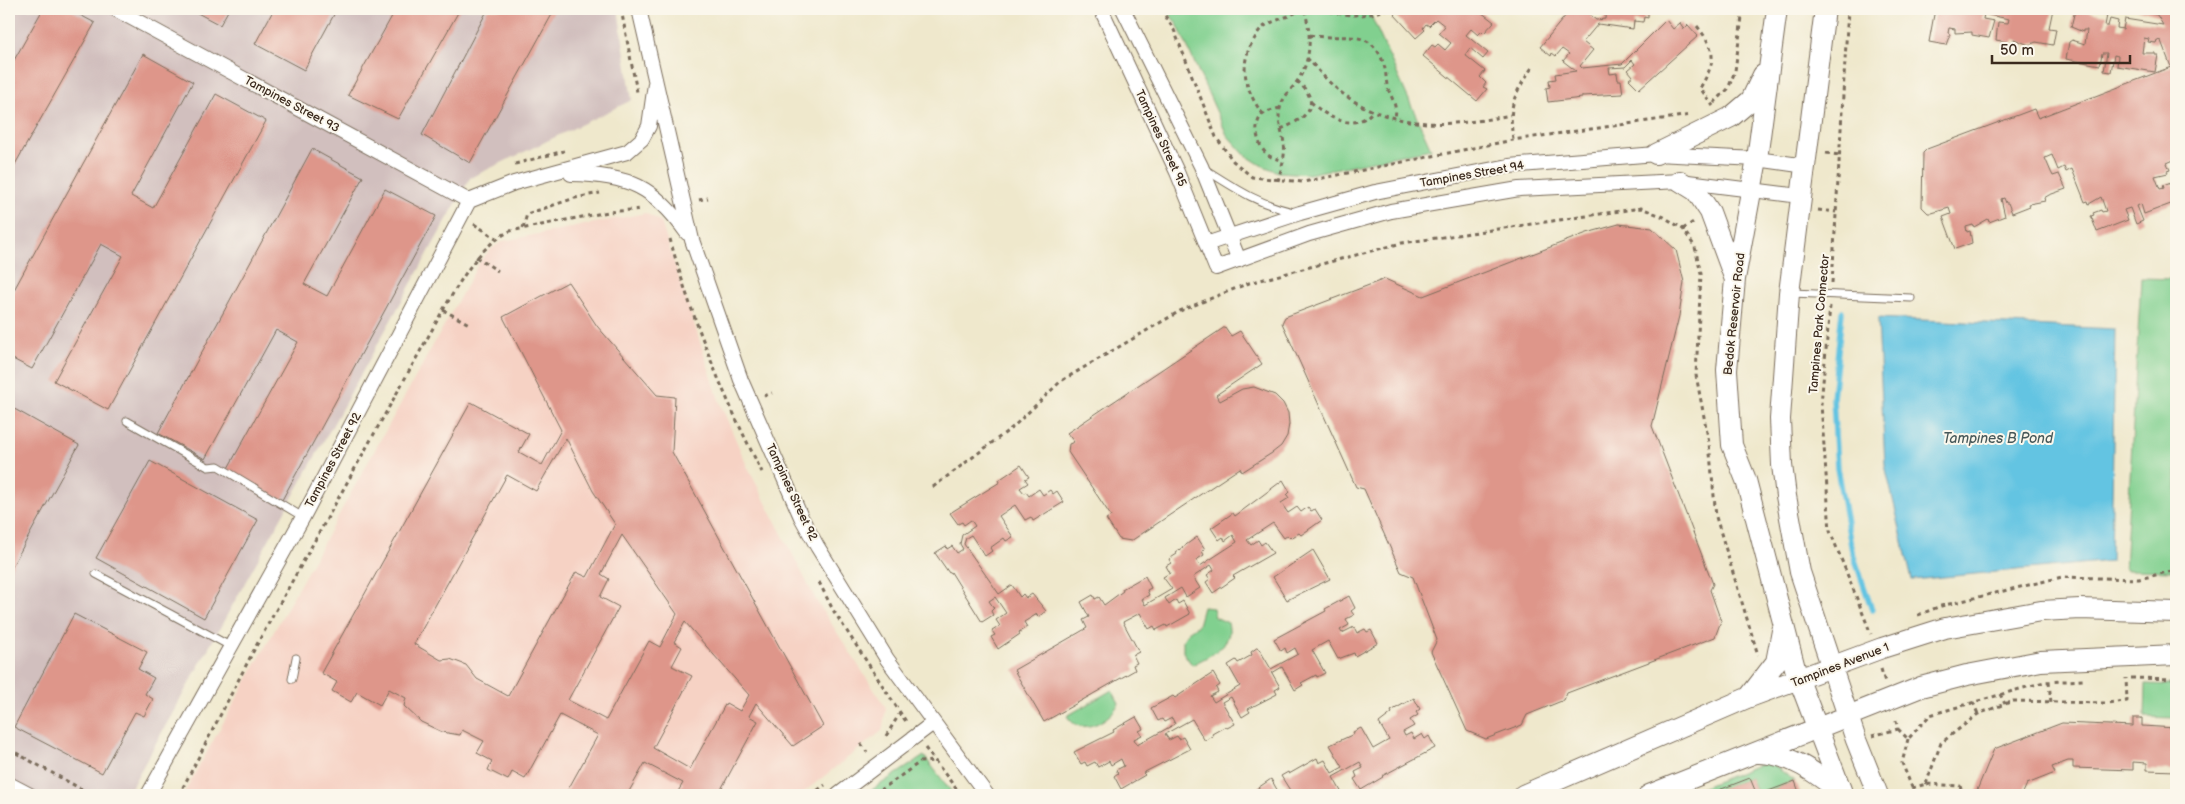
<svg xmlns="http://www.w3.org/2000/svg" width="2185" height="804" font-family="'Balsamiq Sans',sans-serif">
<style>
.built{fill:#f6d2c4}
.industrial{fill:#d1bfbe}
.green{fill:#81d08f;stroke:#5e7d56}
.water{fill:#64c4e2;stroke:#507780}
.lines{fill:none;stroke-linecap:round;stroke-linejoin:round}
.stream{stroke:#64c4e2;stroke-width:5.5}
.building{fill:#de968a;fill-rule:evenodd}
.service-casing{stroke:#7a6c5b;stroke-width:9}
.minor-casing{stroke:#7a6c5b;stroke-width:16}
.secondary-casing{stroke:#7a6c5b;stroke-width:22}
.path{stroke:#7a6c5b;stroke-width:3;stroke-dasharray:4 4;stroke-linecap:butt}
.service{stroke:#fff;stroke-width:7}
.minor{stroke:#fff;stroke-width:14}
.secondary{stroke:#fff;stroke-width:20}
.labels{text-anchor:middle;stroke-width:4;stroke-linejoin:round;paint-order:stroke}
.street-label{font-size:12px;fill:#3b2a1e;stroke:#fbf7ec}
.water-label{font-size:14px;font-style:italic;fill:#475859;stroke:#fbf7ec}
</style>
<rect width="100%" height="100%" fill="#fbf7ec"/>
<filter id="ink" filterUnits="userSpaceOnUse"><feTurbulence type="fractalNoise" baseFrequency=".02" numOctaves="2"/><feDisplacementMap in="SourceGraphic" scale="10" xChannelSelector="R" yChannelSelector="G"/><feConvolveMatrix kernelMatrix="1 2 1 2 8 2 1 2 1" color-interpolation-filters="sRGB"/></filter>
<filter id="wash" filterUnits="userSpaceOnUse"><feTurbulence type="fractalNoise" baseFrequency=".0096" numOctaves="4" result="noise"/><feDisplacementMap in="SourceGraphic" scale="20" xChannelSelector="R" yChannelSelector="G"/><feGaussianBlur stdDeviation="1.12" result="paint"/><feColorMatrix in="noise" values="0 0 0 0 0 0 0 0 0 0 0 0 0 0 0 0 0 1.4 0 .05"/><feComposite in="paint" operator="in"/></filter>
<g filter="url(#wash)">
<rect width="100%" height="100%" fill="#efe8cc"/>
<path class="built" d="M646,213L661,222L720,403L747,466L816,600L886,708L882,731L800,795H183L480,261L490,250L503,241Z"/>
<path class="industrial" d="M9,9H618L632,100L470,178L127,795H9Z"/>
<path class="green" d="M1166,9H1368L1431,149L1309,174L1278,172L1261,165L1245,155L1227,135L1178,26Z
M2141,278L2176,279V571L2125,570Z
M1203,607L1213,608L1215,617L1228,623C1235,646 1208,656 1192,665L1183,652V640L1188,632L1198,625Z
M2146,684L2176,685V718L2145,717Z
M1112,690L1119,703C1110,721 1080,738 1067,716Z
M924,756L954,795H864L867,793Z
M1768,761L1795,781L1758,795L1750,778L1705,795H1690L1689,793Z"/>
<path class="water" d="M1878,318L2115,329L2111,561L1912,580L1885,465Z"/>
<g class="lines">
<path class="stream" d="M1842,312L1833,398L1837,468L1852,551L1872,610"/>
</g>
<g id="blocks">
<path class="building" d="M43,9H69L95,23L9,175V69Z
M190,9H229L220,25Z
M274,9H337L304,70L255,44Z
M396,9H460L398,119L348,95Z
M488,9H555L470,163L422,135Z
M1399,9H1477L1494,22L1484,33L1482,31L1478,35L1471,29L1466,35L1488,53L1483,59L1470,48L1465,55L1485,71L1480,77L1486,83L1483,87L1487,89L1477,101L1423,56L1432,45L1435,47L1438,44L1445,50L1451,43L1439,33L1445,26L1436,19L1429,26L1426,24L1423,28L1425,30L1416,38L1394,14Z
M1571,9H1595L1590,15L1596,20L1605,19L1606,9H1648V18L1644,17L1643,22L1634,21L1633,29L1598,24L1583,42L1593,50L1580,66L1582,68L1622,64L1666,20L1673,29L1680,23L1684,29L1688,25L1698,36L1639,89L1629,79L1633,76L1628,70L1635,64L1632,60L1625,67L1609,68L1610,74L1617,73L1618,80H1621L1623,94L1582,96V98L1548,102L1546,88L1550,87L1549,80L1556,79L1555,74L1576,71L1563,61L1569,54L1562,49L1556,56L1552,53L1551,56L1540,47Z
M1935,9H1985L2009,13L2010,9H2053L2049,28L2056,29L2053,45L2036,42L2029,45L2014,39L2013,43L1996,40L1998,22L2008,23L2009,19L1984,14L1983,19L1994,21L1989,38L1972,35V32L1955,33V29L1949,28L1948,33L1950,34L1946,45L1929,42Z
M2136,9H2176V159L2167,163L2170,170L2167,171L2168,173L2155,176L2160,189L2164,188L2163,185L2171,182L2172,185L2175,184L2176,202L2144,214L2141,204L2137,206L2143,221L2136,224L2130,208L2124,210L2128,220L2097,232L2091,216L2094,215L2093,213L2101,210L2102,212L2106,211L2101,197L2089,204L2088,201L2085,202L2072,169L2066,172L2064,167L2058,170L2052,155L2045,158L2051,172L2053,176L2059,174L2066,189L2049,195L2044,198L2045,201L2029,204L2030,206L2012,213L2008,203H2006L2004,198L2001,199L2005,216L1989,222L1988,219L1974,227L1973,225L1966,227L1967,232L1970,231L1972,243L1955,249L1943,217L1951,214L1949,208L1932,213H1928L1922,207L1923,153L1927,149L2034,109L2038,118L2171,67L2161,41L2157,40L2156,43L2148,42L2149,39L2144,38L2142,53H2155V55H2158L2155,72L2117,66L2118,56L2114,55L2111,72L2104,71L2107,53H2102L2100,65L2066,59L2069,42L2072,40L2085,44L2087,30H2083V32L2071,27L2075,10L2107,15L2105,26H2108L2110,19L2118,21L2117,28L2123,29L2125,19L2163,25L2157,15Z
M143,54L193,82L131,196L153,208L216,94L266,121L108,410L54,381L123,256L101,244L32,369L9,357V299Z
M312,149L363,177L304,284L327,296L385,189L436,216L282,500L227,470L298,342L276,330L205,459L158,433Z
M1619,224L1652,228L1676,250L1684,282L1679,316L1652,426L1713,584L1710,590L1721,621L1715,637L1567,693L1564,700L1527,715L1522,725L1486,739L1467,731L1431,652L1437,640L1413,577L1401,572L1364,489L1356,487L1282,323L1285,317L1385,279L1423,296L1587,233Z
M568,282L597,326L657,395L675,397L672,452L823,726L793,746L756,703L749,716L758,721L718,795H676L683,783L645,763L627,795H565L598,735L560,715L525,779L512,772L508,780L488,770L492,761L477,753L484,741L462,730L460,735L442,732L421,722L404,706L406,698L389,689L380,705L357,692L351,702L332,691L337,682L321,673L471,402L529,434L519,452L542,465L561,430L503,317ZM566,438L593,491L615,524L587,577L576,572L508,696L477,679L466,665L450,659L441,660L414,644L507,475L536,491ZM622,535L677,614L660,647L649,641L606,720L568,700L619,607L600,597L609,579L601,574ZM685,622L749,695L740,711L726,703L690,769L653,748L692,676L672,666L682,647L674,642Z
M1225,327L1231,336L1240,331L1262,364L1216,395L1220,401L1242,389L1254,387L1275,395L1283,403L1288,413L1289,424L1287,436L1281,446L1272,453L1242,472L1240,468L1131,541L1119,539L1106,519L1111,516L1068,452L1069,444L1074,442L1067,433Z
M9,406L79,445L9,572Z
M150,461L258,520L204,618L96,558Z
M1021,465L1029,477L1025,479L1028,483L1020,488L1024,493L1026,492L1029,496L1039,489L1043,495L1050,490L1053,494L1057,491L1064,502L1033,521L1031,517L1025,520L1015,505L999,516L1013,537L1006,541L1004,538L990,548L992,551L985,556L971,535L966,538L964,544L999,594L1012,585L1020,597L1023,594L1026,598L1032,594L1046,611L1038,617L1037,614L1024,622L1027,627L1019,632L1020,634L998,649L991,637L995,635L992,631L1000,626L996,620L1006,613L995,597L989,601L994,608L991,611L993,615L982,622L951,572L949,573L935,553L946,546L947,549L952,546L957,553L963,549L960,544L962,535L975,526L971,520L964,525L962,522L958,524L950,513L1000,482L999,480Z
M1283,480L1290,492L1287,495L1289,498L1281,503L1288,513L1297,507L1301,512L1308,507L1311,511L1315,509L1322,520L1301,535L1299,533L1291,538L1288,535L1284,538L1273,523L1247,540L1251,545L1258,540L1261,545L1265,542L1273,553L1233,576L1235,578L1213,593L1206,582L1210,579L1207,575L1214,570L1211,565L1193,577L1200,588L1186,597L1181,588L1165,598L1169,605L1176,600L1178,604L1183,601L1190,614L1167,627L1166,625L1156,630L1154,626L1149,629L1140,613L1123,622L1139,652L1133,655L1137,663L1133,665L1135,670L1044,722L1014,670L1087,628L1083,620L1089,617L1081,602L1093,595L1095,599L1099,597L1104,605L1123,591L1122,589L1145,576L1151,588L1147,590L1149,595L1142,599L1145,605L1172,589L1163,577L1170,573L1166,566L1171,563L1169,559L1177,554L1176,552L1197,537L1205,549L1202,551L1204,555L1196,560L1200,566L1237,542L1233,535L1225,541L1223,537L1219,540L1211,528L1233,513L1235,516Z
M1313,550L1330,579L1287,600L1273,577Z
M1349,596L1355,608L1351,611L1354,615L1346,619L1349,625L1340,630L1342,633L1354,627L1357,633L1365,629L1367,632L1371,630L1378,643L1355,656L1354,653L1338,659L1328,641L1312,650L1325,673L1317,677L1316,675L1301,683L1303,685L1295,690L1282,667L1272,673L1280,687L1275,690L1277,694L1248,709L1250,712L1242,717L1231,697L1222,702L1235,724L1227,728L1226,726L1212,734L1213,736L1205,741L1192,719L1165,734L1169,740L1177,736L1179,739L1183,737L1190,749L1143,773L1145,775L1121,789L1114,776L1118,773L1116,770L1124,766L1121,759L1111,765L1109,761L1098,767L1095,762L1087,766L1085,762L1081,764L1074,752L1114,732L1113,730L1136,717L1143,729L1139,731L1142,735L1134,739L1137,745L1175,724L1172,718L1164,722L1162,719L1158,721L1151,708L1173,696L1175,698L1213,673L1220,685L1216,688L1218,692L1210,696L1214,702L1240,686L1228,665L1236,660L1238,663L1252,655L1251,652L1258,647L1271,669L1298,654L1295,648L1287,653L1285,648L1281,651L1274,639L1326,611L1325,609Z
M74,614L147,652L138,669L154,678L145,694L153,699L144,716L135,712L102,773L14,727Z
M1414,698L1420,709L1416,712L1418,715L1410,720L1414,726L1403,732L1405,736L1411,733L1414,739L1422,734L1425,739L1429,736L1435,748L1382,776L1383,777L1361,790L1354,779L1357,777L1355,772L1363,768L1360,762L1333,777L1343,795H1293L1281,776L1288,772L1289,774L1317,758L1319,763L1325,760L1332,773L1343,767L1330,745L1354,734L1353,732L1361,728L1373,749L1389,740L1379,723L1392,713L1391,711Z
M2133,718H2142V726L2176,728V771L2147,770V763L2133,762V770L2073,768V761H2068L2052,767L2055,773L2027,784L2022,795H1975L1994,749L2062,723L2133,726Z
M1750,778L1757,795H1706Z
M1271,779L1280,795H1242L1248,792L1249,794Z
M1795,781L1800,795H1758Z"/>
</g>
</g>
<g filter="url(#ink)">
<use href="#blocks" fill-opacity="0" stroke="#7a6c5b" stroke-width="1"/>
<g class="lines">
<defs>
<path id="service" d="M1203,168C1233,187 1259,205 1294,212
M1792,293L1911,298
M127,421L208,467L218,466L303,517
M96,574L230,646
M292,679L296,658"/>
<path id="minor" d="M115,9L469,201
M639,9L692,240L741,380L801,517L817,546L887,659L987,795
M1101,9L1177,172L1216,268L1309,234L1391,211L1519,189L1680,181L1800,196
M1123,9L1201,166L1239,260
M571,174C628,175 654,186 687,233
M1206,244L1300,213L1375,192L1509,166L1656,154L1757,159L1806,166
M9,784L30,795
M148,795L303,517L469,201L514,183L627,152L642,139L649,126L655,84
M838,795L933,723"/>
<path id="secondary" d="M1777,9L1757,159L1735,279L1727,370L1732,445L1746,480L1796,672L1843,795
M1825,9L1789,293L1780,419L1782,465L1786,496L1800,572L1856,740L1878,795
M1656,154L1731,117L1751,100L1763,75
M1680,181L1696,191L1710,212L1734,277
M1749,697L1776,662L1782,631
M1759,753C1792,754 1817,774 1843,794
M1523,795L1747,698L1882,648L1945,628L2041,611L2080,609L2176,612
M1649,795L1921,687L1967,675L2041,661L2176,655"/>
</defs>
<use href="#service" class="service-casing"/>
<use href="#minor" class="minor-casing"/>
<use href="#secondary" class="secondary-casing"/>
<path class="path" d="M621,9L637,92
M1161,9L1174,30L1216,137L1233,161L1252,177L1303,182L1513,140L1691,115
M1322,9C1341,16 1368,18 1387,9
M1697,26C1717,51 1716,61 1700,88L1713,106
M1310,35C1341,42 1371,24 1384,65C1386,72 1386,78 1387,85C1390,97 1398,104 1395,118
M1307,58C1320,72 1333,88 1349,98C1397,130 1456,127 1510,115
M1311,102C1326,117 1354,133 1372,112
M1714,103L1728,89L1735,71L1743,9
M1280,108C1275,109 1269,111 1265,113C1251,121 1257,147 1268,155C1272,158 1278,159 1283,161
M1263,114C1246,93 1238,65 1253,41C1256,37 1258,31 1262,28C1274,19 1289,18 1301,9
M1281,129C1306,119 1324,104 1297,81
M1513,139C1508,104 1514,95 1533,66
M1826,153L1839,155
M515,164L564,151
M1278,181C1281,169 1286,155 1284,143C1282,131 1277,121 1280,109C1282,98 1290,91 1296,83C1312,61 1312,33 1304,9
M699,200L708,198
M1818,210L1836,212
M474,224L496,238
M523,228L527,214L575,198L600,193
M1683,229L1695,221
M670,239C692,320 724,398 762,472
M476,257L498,271
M1832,283L1848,9
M1830,306L1821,404L1830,531L1871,634
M443,310L471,325
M764,396L772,393
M933,487L1013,427L1061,381L1180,311L1249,283L1402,243L1641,208L1664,217L1683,229L1695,247L1701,274L1696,375L1709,443L1716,517L1758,655
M819,582L833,610L907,723
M1918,615L1941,606L2062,577L2139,579L2176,570
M1881,669L1885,682
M2131,678L2176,679
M2049,682L2051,703
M2000,694L2005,704
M1973,702L1978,714
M1898,729L1908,739L1930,715L2044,682L2085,680
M886,736L900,713
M1872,736L1898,729L1895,717
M1908,739L1902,763L1915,795
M861,744L867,752
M925,748L961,795
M9,749L92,795
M1926,784L1941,743L1978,714L2013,701L2106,703L2127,701L2126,678
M1912,788L1926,784L1960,786L1963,795
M179,795L255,648L443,310C462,279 477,248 510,231L608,212L642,209
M811,795L825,785
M874,795L920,762L935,761"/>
<use href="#service" class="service"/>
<use href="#minor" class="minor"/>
<use href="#secondary" class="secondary"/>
</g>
</g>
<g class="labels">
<g class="street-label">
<text transform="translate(292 104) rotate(28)" y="4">Tampines Street 93</text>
<text transform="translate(1161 138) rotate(65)" y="4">Tampines Street 95</text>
<text transform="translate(1472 174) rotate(-10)" y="4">Tampines Street 94</text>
<text transform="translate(1734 314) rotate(-84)" y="4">Bedok Reservoir Road</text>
<text transform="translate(1819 324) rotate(-85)" y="4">Tampines Park Connector</text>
<text transform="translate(333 460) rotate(-62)" y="4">Tampines Street 92</text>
<text transform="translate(792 492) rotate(65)" y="4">Tampines Street 92</text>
<text transform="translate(1840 665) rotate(-21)" y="4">Tampines Avenue 1</text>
</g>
<g class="water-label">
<text x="1998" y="443">Tampines B Pond</text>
</g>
</g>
<rect width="2185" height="804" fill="none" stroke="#fbf7ec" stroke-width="30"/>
<path d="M1992 55v8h138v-8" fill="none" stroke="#3b2a1e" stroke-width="2.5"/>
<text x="2000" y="55" font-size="15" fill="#3b2a1e" stroke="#fbf7ec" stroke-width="4" paint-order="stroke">50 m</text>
</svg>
